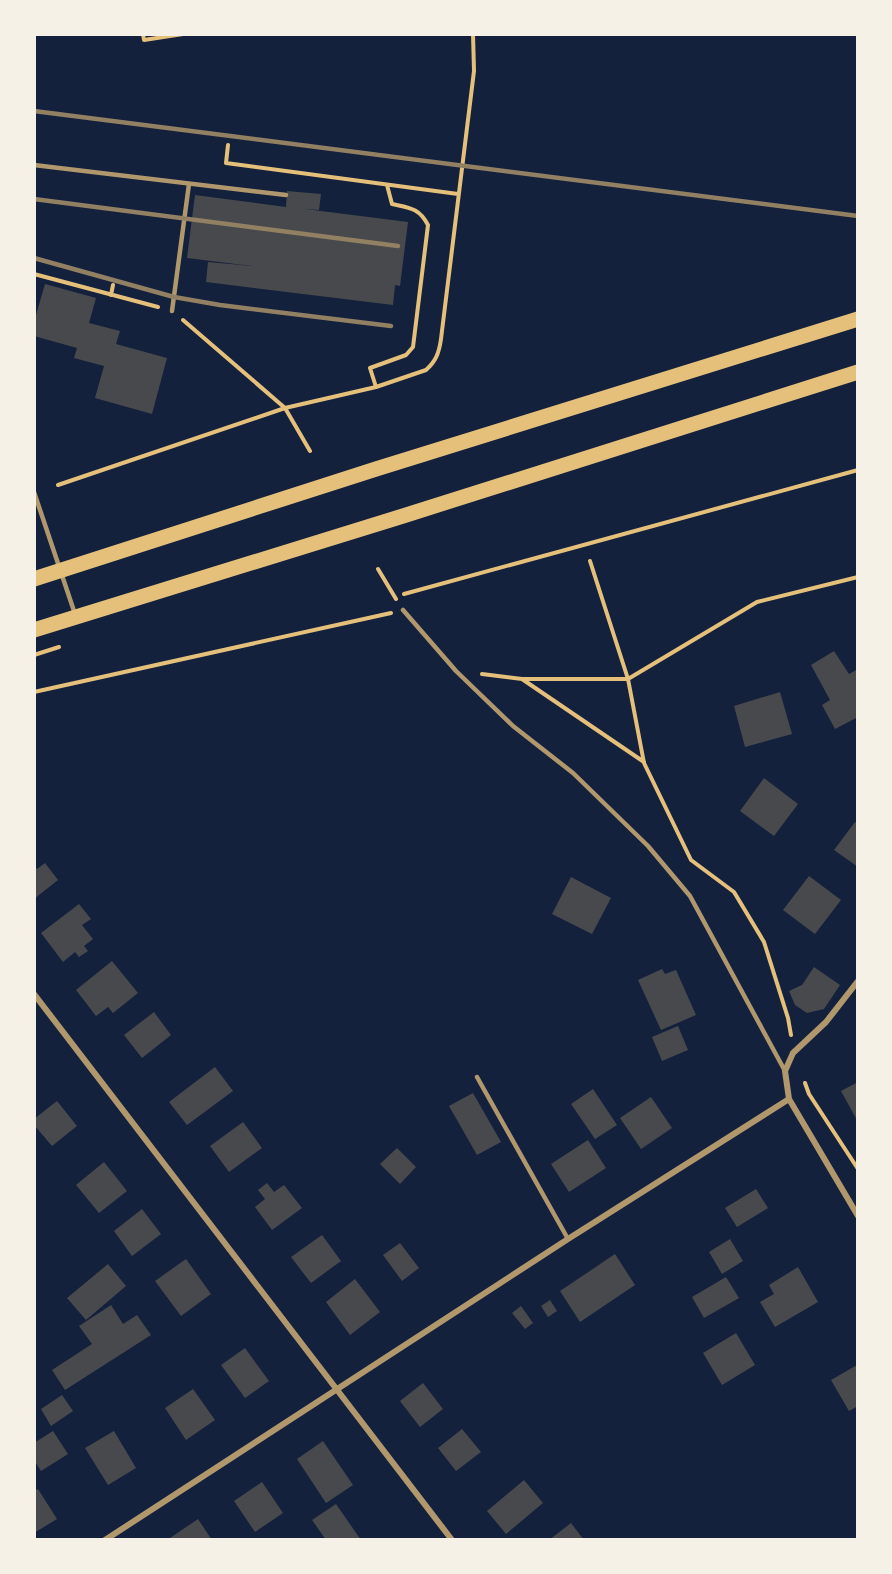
<svg xmlns="http://www.w3.org/2000/svg" width="892" height="1574" font-family="'Exo 2',sans-serif">
<style>
.building{fill:#48494c}
.lines{fill:none;stroke-linecap:round;stroke-linejoin:round}
.path{stroke:#e5c07b;stroke-width:4}
.service{stroke:#b1986c;stroke-width:4.5}
.minor{stroke:#b1986c;stroke-width:6}
.primary{stroke:#e5c07b;stroke-width:15}
.rail{stroke:#918062;stroke-width:4.5}
</style>
<rect width="100%" height="100%" fill="#14213d"/>
<path class="building" d="M287,191L321,194L319,210L305,209L408,222L400,286L395,285L393,305L206,282L208,262L252,266L187,258L195,195L286,207Z
M45,284L96,298L89,323L120,331L116,344L167,358L152,414L95,398L104,366L74,358L77,348L34,336V322Z
M834,651L849,674L858,669V717L835,729L822,705L830,700L811,665Z
M780,692L792,734L745,747L734,706Z
M764,778L798,804L774,836L740,811Z
M855,822L858,824V867L834,850Z
M45,863L58,880L34,899V865L37,869Z
M809,876L841,900L815,934L783,910Z
M571,877L611,898L592,934L552,914Z
M79,904L91,919L82,925L93,939L84,946L88,951L79,957L75,952L63,962L41,933Z
M112,961L138,993L113,1013L108,1007L96,1016L76,990Z
M814,967L840,985L824,1009L807,1013L795,1005L789,991L802,985Z
M662,969L665,974L676,970L696,1015L661,1030L638,980Z
M154,1012L171,1035L142,1058L124,1035Z
M678,1026L688,1050L662,1061L652,1037Z
M215,1067L233,1091L187,1125L169,1102Z
M858,1082V1122L841,1091Z
M593,1089L617,1125L595,1139L571,1104Z
M473,1093L501,1142L477,1155L449,1106Z
M651,1097L672,1128L641,1149L620,1118Z
M57,1101L77,1126L52,1146L34,1125V1119Z
M243,1122L262,1148L229,1172L210,1146Z
M588,1140L606,1168L569,1192L551,1164Z
M397,1148L416,1167L400,1184L380,1164Z
M104,1162L127,1191L99,1213L76,1185Z
M267,1183L274,1192L284,1185L302,1208L272,1230L255,1207L265,1199L258,1190Z
M756,1189L768,1208L737,1227L725,1208Z
M142,1209L161,1234L132,1256L114,1231Z
M322,1235L341,1261L311,1283L291,1257Z
M730,1239L743,1261L722,1274L709,1252Z
M400,1243L419,1268L402,1281L383,1255Z
M615,1254L635,1285L580,1322L560,1291Z
M186,1259L211,1294L181,1316L155,1281Z
M108,1264L126,1286L86,1320L67,1298Z
M798,1267L818,1302L775,1327L760,1302L774,1294L769,1285Z
M726,1277L739,1298L704,1318L692,1297Z
M355,1279L380,1312L350,1335L326,1302Z
M550,1300L557,1311L548,1317L541,1306Z
M111,1305L123,1324L137,1315L151,1335L65,1390L52,1370L92,1344L79,1326Z
M521,1306L533,1323L525,1329L512,1313Z
M736,1333L755,1365L722,1385L703,1353Z
M245,1348L269,1381L245,1398L221,1365Z
M857,1365L858,1406L849,1411L831,1380Z
M423,1383L443,1409L420,1427L400,1401Z
M193,1389L215,1420L186,1440L165,1408Z
M62,1395L73,1411L51,1426L41,1409Z
M462,1429L481,1452L456,1471L438,1448Z
M53,1431L68,1454L41,1471L34,1460V1443Z
M114,1431L136,1468L108,1485L85,1448Z
M323,1441L353,1485L326,1503L297,1459Z
M524,1480L543,1503L506,1534L487,1511Z
M262,1482L283,1513L255,1532L234,1501Z
M38,1489L57,1519L34,1533V1491Z
M336,1504L361,1540H326L312,1520Z
M198,1519L212,1540H167Z
M571,1523L584,1540H549Z"/>
<g class="lines">
<path class="path" d="M143,34L144,40L183,34
M228,145L226,163L458,194
M34,274L158,307
M111,295L113,285
M183,320L285,408L310,451
M376,387L370,368L406,355L413,347L428,225C419,208 410,208 392,204L387,185
M58,485L285,408L376,387L426,370C436,361 439,353 441,339L474,71L473,34
M590,561L628,679L644,763L691,860L734,892L764,942L788,1018L791,1035
M378,569L396,599
M404,594L858,470
M34,655L59,647
M482,674L522,679L644,762
M522,679H628L757,602L858,577
M34,692L391,613
M805,1083L809,1094L858,1169"/>
<path class="service" d="M34,165L286,195
M172,311L189,184
M34,492L75,614
M403,610L456,671L513,726L573,773L648,846L690,896L785,1071
M477,1077L568,1239"/>
<path class="minor" d="M858,981L826,1022L793,1053L785,1071L789,1099L858,1216
M34,994L452,1540
M105,1540L568,1239L789,1099"/>
<path class="primary" d="M34,579L376,469L858,319
M34,630L403,516L858,372"/>
<path class="rail" d="M34,111L858,216
M34,199L398,246
M34,258L174,297L220,305L391,326"/>
</g>
<rect width="892" height="1574" fill="none" stroke="#f6f1e7" stroke-width="72"/>
</svg>
